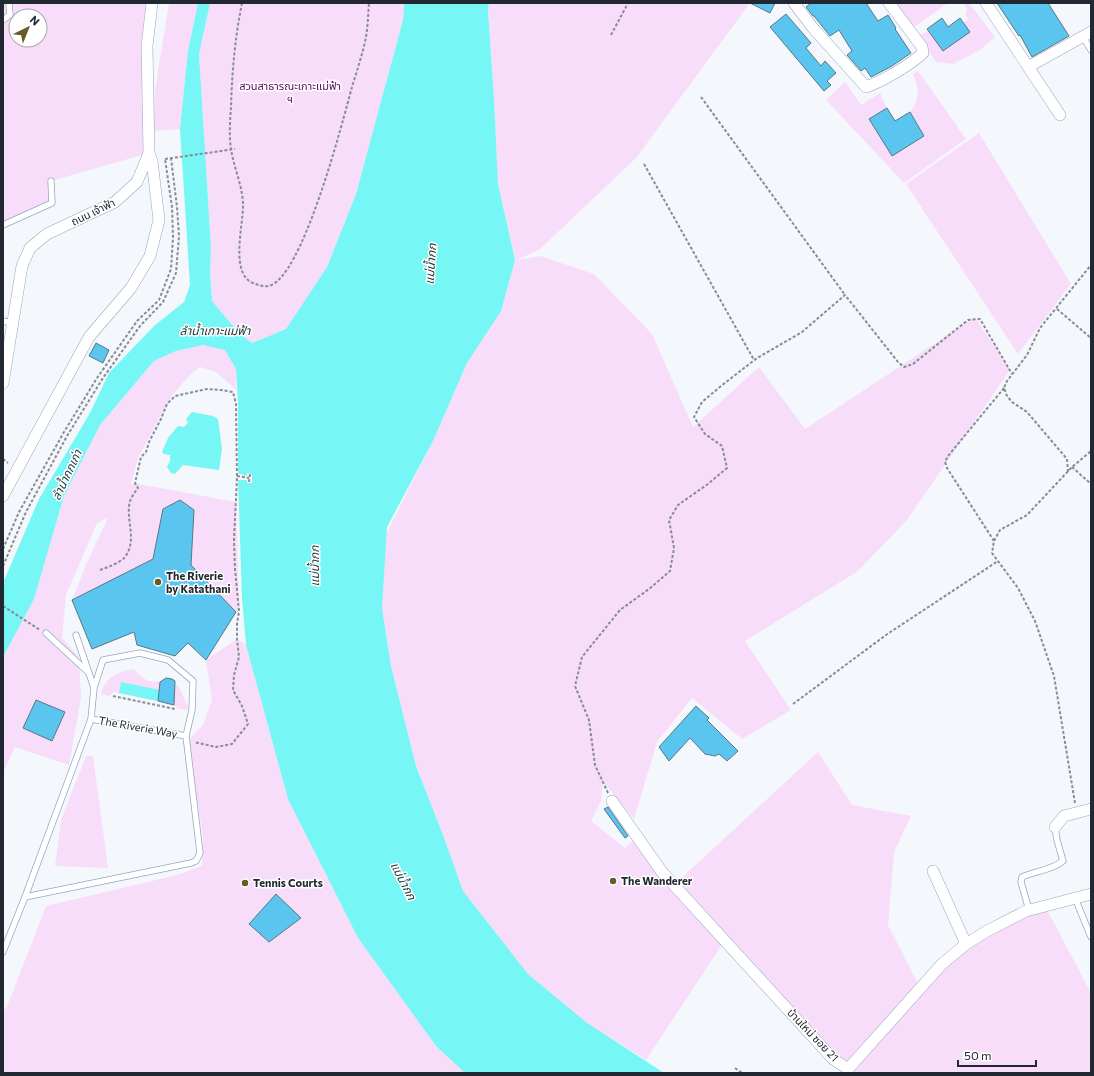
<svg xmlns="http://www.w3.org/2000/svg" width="1094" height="1076" font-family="Commissioner,'Noto Sans Thai',sans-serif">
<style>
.green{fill:#f8ddfa;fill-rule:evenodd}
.water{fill:#76f6f5}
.pier{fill:#f4f7fc}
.building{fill:#5ac5ee;stroke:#597784}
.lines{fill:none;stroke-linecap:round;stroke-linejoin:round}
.service-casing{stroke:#97a7bf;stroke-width:7}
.minor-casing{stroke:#97a7bf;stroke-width:12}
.path{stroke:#888c93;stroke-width:2;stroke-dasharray:3 2;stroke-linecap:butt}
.service{stroke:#fff;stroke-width:5.5}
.minor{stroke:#fff;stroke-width:11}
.poi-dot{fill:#675b28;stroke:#fff;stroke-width:1.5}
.labels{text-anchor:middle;stroke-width:3;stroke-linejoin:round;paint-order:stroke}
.park-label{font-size:11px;fill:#56085c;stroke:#fff}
.street-label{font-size:11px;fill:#222831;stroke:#fff}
.poi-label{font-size:11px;font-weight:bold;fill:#222831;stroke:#fff;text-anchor:start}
.water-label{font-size:12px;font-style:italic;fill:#223939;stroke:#fff}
</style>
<rect width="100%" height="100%" fill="#f4f7fc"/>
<path class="green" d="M3,3H154L149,128L169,3H198L188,51L180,129L149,131V153L51,181L52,203L3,225ZM16,16H40V40H16Z
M210,3H404L403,20L356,194L327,267L286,329L252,343L239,333L212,301L210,272L211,248L199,54Z
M489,3H750L636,158L540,249L517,260L540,256L594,274L652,334L693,427L759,367L805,429L975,317L1010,370L907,520L858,571L745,641L791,710L742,739L692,698L657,742L634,819L603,782L601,801L591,821L625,848L637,837L725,940L646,1060L586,1022L528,974L463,891L446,843L416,766L391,666L382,608L386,534L433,441L467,363L515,260L498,184L494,99L488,10Z
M895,3H948L913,28Z
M963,3H969L995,37L980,50L953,64L936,62L918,36L928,31L944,51L970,32L963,23L969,19L965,15L967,9Z
M918,71L966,139L904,183L826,100L845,82L861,105L880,93L887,108L869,119L892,156L924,136L910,112C921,97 919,91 913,74Z
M979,133L1071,284L1018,354L906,184Z
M203,345L226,350L236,369V390L216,372L200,367L190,375L172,395L138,458L131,484H139L236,502L239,611L236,612L191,565L194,510L180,500L163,509L153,559L72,600L86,565L108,518L97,523L66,595L62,638L79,657L81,698L69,765L15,747L3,773V657L34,599L64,496L100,425L154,361L176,351Z
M237,639L246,645L288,799L358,938L436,1046L465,1073H3V1011L7,1007L46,906L177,875L202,866L203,837L187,741L203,725L212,700L206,660Z
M134,669C144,681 152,685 167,679L179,687L188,706V710L178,709L174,705L114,692L109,696L101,694C104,678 119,671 134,669Z
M818,752L852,805L911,816L894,852L888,925L920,988L987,931L1045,906L1091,993V1073H858L848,1069L675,884Z
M86,756H93L108,868L55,866L61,820Z"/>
<path class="water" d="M198,3H210L199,54L211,248L210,272L212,301L239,333L252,343L286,329L327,267L356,194L403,20L404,3H489L488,10L494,99L498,184L515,260L501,311L467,363L433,441L387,527L382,608L391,666L416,766L446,843L463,891L528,974L586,1022L664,1073H465L436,1046L358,938L288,799L246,645L242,598L238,479V404L236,369L225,350L203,345L176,351L154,361L100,425L64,496L34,599L3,657V583L39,499L90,413L109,373L154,326L184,302L190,285L180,129L188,51Z
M192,412L213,416L218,419L222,449L219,470L183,465L175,474L171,473L167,467L170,461V455L164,454L162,452L168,438L178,426L184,427L188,423L186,419Z
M121,682L160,690L158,701L119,693Z"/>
<path class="pier" d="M237,473L247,476V473L252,474V483H247V480H237Z"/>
<path class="building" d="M750,3H775L770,13Z
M811,3H866L878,21L888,15L896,28L895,29L911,53L892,66L871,77L865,68L861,71L847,55L852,51L839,30L830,36L814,16H813L806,7Z
M997,3H1048L1069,36L1032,57L1020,35L1019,36Z
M786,14L811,43L806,48L821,66L825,61L836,73L827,81L831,85L824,91L770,27Z
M942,18L948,27L960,18L970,32L943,51L927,29Z
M887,108L895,121L910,112L924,136L892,156L869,119Z
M96,343L109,350L103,363L89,356Z
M180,500L194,510L191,565L236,612L206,660L188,643L175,656L137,645L134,632L92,649L72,600L153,559L163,509Z
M166,678L172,679L175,681L174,705L158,701L160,682Z
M36,700L65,712L52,741L23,728Z
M696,706L709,718L707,720L738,751L727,761L719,754L715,756L705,754L690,738L669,761L659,747Z
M608,807L628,836L625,838L604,809Z
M276,894L301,918L269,942L249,924Z"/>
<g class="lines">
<defs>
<path id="service" d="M3,20L10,15L9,3
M1083,37L1091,50
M3,225L52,203L51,181
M3,321L12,323
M46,633L88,672
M76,635L94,688
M25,897L191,863L196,861L200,853L186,736
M1075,898L1091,937
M1029,910L1021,882L1022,877C1036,871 1052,870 1063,861L1057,840L1055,827
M3,952L25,897L91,719L94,688L103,660L140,653L168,660L193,681L192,710L186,736L91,719"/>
<path id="minor" d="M794,3L813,28L866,87C883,81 910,65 923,53L922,47L889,3
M986,3L1060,115
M1028,67L1091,32
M3,383L22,266L30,248L47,234L115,202L137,182L149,153L147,46L152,3
M3,496L89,337L131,288L150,256L159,220L152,161L149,153
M612,801L662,872L833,1059L848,1069L942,964L966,944L987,931L1026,911L1091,894
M1055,827L1064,816L1091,809
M933,871L966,944"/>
</defs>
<use href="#service" class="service-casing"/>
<use href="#minor" class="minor-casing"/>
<path class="path" d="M242,3C235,37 232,72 231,107C230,120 229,136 231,149C234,168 243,187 243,206C243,226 230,274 253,283C258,285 263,287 268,286C302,281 343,120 352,87C357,70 363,53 366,37C368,26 368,14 369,3
M611,35L628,3
M701,97L845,295
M165,159L235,149
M644,164L754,360
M1057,309L1091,338
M3,459L8,463
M1072,467L1091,484
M1068,472L1067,459L1027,412L1012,402L1007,396L1004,388L1007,381L1027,355L1040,328L1091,265
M237,476L249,478
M249,482L250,474
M994,541L947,468L945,462L948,456L1004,388
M3,549L19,512L64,432L97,378L137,321L159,300L171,269L173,237L172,207L165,159
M3,566L26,512L67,436L103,378L140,326L163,302L176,273L179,236L177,207L171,158
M100,570C108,567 120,563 125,557C138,539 125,520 130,501C132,496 135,492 138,488L135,483L141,457L146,452L149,442L161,419L167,404L175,396L207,389L221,390L233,392L236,404L237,478L234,540L235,569L239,611L237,624V639L239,657L234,675L233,690L242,706L248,724L232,744L216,747L194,742
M3,606L40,630
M113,696L175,709
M793,704L886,635L998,561
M608,793L595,765L589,720L575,686L582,657L620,610L649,589L670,571L674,548L669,520L678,505L708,484L727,468L722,446L705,434L694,417L702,402L721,386L757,358L802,332L845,295L898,362L904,367L913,364L968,320L980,319L1012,374
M1075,803L1054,676L1035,621L1018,588L992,553L994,541L1000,530L1027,515L1072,467L1091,451
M735,1068L742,1073"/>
<use href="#service" class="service"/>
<use href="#minor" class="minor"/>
</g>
<g class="poi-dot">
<circle cx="158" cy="582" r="4"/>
<circle cx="613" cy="881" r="4"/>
<circle cx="245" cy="883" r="4"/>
</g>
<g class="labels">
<g class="park-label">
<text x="290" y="90">สวนสาธารณะเกาะแม่ฟ้า<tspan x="290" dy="13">ฯ</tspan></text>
</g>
<g class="street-label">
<text transform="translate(93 212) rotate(-26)" y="4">ถนน เจ้าฟ้า</text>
<text transform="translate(138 727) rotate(10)" y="4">The Riverie Way</text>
<text transform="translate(813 1035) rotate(46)" y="4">บ้านใหม่ ซอย 21</text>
</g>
<g class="poi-label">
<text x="166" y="580">The Riverie<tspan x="166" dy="13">by Katathani</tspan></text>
<text x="621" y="885">The Wanderer</text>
<text x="253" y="887">Tennis Courts</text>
</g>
<g class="water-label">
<text transform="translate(431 264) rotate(-86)" y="4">แม่น้ำกก</text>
<text x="215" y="335">ลำน้ำเกาะแม่ฟ้า</text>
<text transform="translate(67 475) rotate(-65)" y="4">ลำน้ำกกเก่า</text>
<text transform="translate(315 566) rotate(-90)" y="4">แม่น้ำกก</text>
<text transform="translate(403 881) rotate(63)" y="4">แม่น้ำกก</text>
</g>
</g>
<rect width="1094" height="1076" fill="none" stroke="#222831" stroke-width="8"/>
<g transform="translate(28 28) rotate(43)"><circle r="19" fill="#ffffff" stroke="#a7a9ad"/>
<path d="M0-3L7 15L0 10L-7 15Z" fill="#675b28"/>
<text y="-6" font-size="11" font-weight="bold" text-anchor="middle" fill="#222831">N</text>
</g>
<path d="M958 1060v6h78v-6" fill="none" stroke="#222831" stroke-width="2"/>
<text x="964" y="1060" font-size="12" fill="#222831" stroke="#ffffff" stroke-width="3" paint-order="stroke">50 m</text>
</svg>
